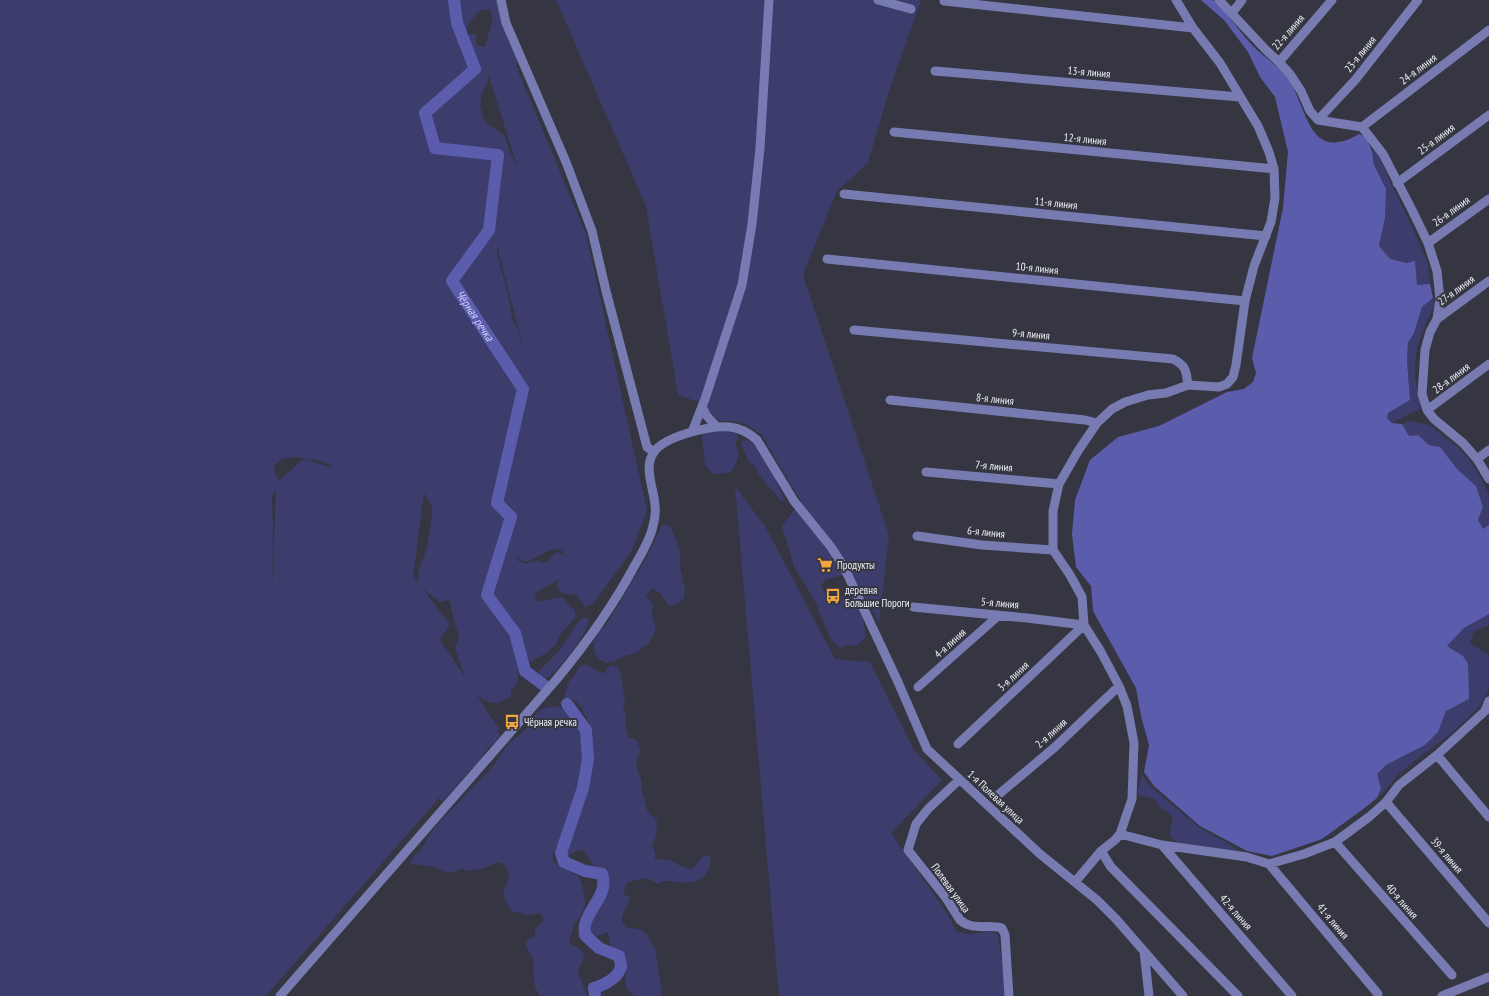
<svg xmlns="http://www.w3.org/2000/svg" width="1489" height="996" font-family="'PT Sans Narrow',sans-serif">
<style>
.green{fill:#3c3d6d;fill-rule:evenodd}
.water{fill:#5c5cad}
.lines{fill:none;stroke-linecap:round;stroke-linejoin:round}
.river{stroke:#5c5cad;stroke-width:12}
.minor{stroke:#787bb2;stroke-width:9}
.labels{text-anchor:middle;stroke-width:4;stroke-linejoin:round;paint-order:stroke}
.street-label{font-size:11px;fill:#eeeff6;stroke:#353641}
.poi-label{font-size:11px;fill:#eeeff6;stroke:#353641;text-anchor:start}
.water-label{font-size:12px;font-style:italic;fill:#ccd0fd;stroke:#353641}
</style>
<rect width="100%" height="100%" fill="#353641"/>
<path class="green" d="M0,0H498L517,60L516,66L586,234L647,511L631,552L593,604L585,607L577,595L561,593L557,587L559,579C550,587 541,586 534,597L537,601C547,602 554,597 563,598L575,611V618L561,633L555,645L546,653L534,660L523,664L517,671C519,679 519,685 511,690V696C498,706 490,704 477,696L499,729L496,733L500,732C500,742 489,745 485,752C480,759 479,765 471,769L446,798L441,801L439,798L266,996H0ZM483,9H489L493,18L485,47L476,45V35L472,33L468,35C465,23 474,16 483,9ZM488,73L516,162V165L510,152L504,135L488,124L483,118L480,105L482,93L488,81ZM497,246L524,350V351L518,330L512,319L509,298L497,254ZM297,457L325,462L333,468L304,459L279,480L275,474L274,466L283,458ZM276,489L272,592L273,523L272,508V496ZM424,493L432,506V516L427,548L418,572V583L413,577ZM552,549L563,551V555L557,552C550,555 549,563 541,563L538,560C529,563 525,565 517,560V558L526,562ZM422,588L440,602L449,600L459,638L455,648L465,677L440,640L450,624Z
M556,0H921L887,97L868,163L837,191L803,275L889,535L879,623L870,604L859,590L850,574L826,579L822,584V589L831,597L842,596L849,594C862,602 864,622 866,637L856,646L848,645L840,648L831,640L814,599L794,567L782,526L801,501L788,480L762,435L748,425L733,421H719L709,411L707,405L678,395L646,206Z
M1377,150L1390,181L1414,231L1428,264L1430,284L1417,285L1416,276L1407,263L1390,259L1379,246L1385,218L1386,189L1374,165L1372,151Z
M1433,298L1435,305C1427,320 1419,337 1416,354C1413,372 1417,392 1421,409L1409,414L1392,423L1387,419L1388,413L1410,400L1407,360L1408,343L1414,333L1422,307Z
M1409,421L1430,425L1444,437L1458,447L1469,459L1479,475L1489,494V525L1483,530L1478,520L1483,507L1476,486L1458,470L1440,447L1429,445L1418,435L1409,436L1402,424Z
M720,431L736,433L738,436L735,443C741,456 738,460 731,472L719,474L712,473L705,465L702,437L703,433Z
M746,439C765,448 776,482 785,501H781L760,476L755,466L749,462C747,455 743,450 741,443Z
M735,486L766,528L835,659L870,662L914,750L942,780L891,833L946,912L957,932L970,934L989,931L998,935L1007,996H779Z
M665,524L671,527L680,551V568L685,589L684,598L679,603L673,606L668,605L661,594L652,588L646,597L651,601L653,607L652,615L656,630L649,643L634,654L626,655L616,661L606,663C602,661 598,658 596,655C590,646 595,630 605,627L648,555L662,525Z
M1487,614H1489V625L1474,631L1470,643L1489,655C1489,665 1489,676 1489,686C1484,716 1425,751 1402,771C1393,779 1387,790 1377,798L1381,788L1377,774L1386,765L1425,745L1438,732L1446,711L1469,699L1463,656L1447,646L1464,628Z
M584,617L589,619C589,632 558,673 546,678C545,679 541,679 540,679L539,671C548,662 558,653 565,642C572,633 574,625 584,617Z
M584,664C592,666 597,673 605,673L608,667L612,665L618,668L620,671L625,701L623,706L626,717C624,723 627,732 629,739L634,738L637,741C637,745 639,747 640,750C640,754 637,756 637,760C635,767 639,775 642,781L641,786L647,810L657,821L656,836L652,847L655,851V859L670,860L682,867L692,869L703,856L707,855L711,858C708,881 697,884 676,882C668,881 665,879 658,884L647,878L628,882L625,885L624,894L625,896L628,895L630,898L622,917V922L627,928C635,928 646,929 649,938C652,943 652,945 656,949C656,965 662,980 661,996H635C625,987 624,987 626,973C627,968 623,959 622,954C608,946 611,945 608,932L597,936L591,933L589,929C596,913 606,897 607,879L599,875L586,853L581,850C575,851 572,854 566,856L567,851L571,841L561,842C555,850 550,854 554,863L563,866L578,876L582,884L585,901V906L580,917L574,924L569,942C572,947 578,946 582,951C588,960 578,964 578,972L587,996H540C531,982 535,976 533,961C533,955 527,950 525,944L531,937H535C535,931 535,925 542,924L544,919L540,913L528,915L512,911C501,896 502,891 510,876L504,864L498,862L485,868L466,871L462,868C447,877 443,869 429,866C423,865 417,865 410,863L415,854L420,851L432,831L444,817L482,778L495,764L509,743L525,730L531,719L541,709L554,706L569,710L576,715L581,719L586,742L590,739L593,734C589,723 582,704 573,699L569,700L564,698L569,681L575,675L579,667Z
M1142,774L1147,783C1164,798 1181,813 1199,827C1211,836 1230,842 1240,853H1231L1176,842C1167,833 1169,830 1173,819C1168,808 1160,812 1155,799C1149,798 1145,795 1139,796L1138,790Z"/>
<path class="water" d="M1201,0H1213C1229,14 1240,33 1255,48C1265,58 1278,65 1287,77C1299,93 1305,126 1320,138C1332,147 1347,141 1359,134L1366,137L1372,151L1374,165L1386,189L1385,218L1379,246L1390,259L1407,263L1415,261L1417,285L1430,284L1433,298L1422,307L1414,333L1408,343L1407,360L1410,400L1388,413L1387,418L1392,423L1402,424L1409,436L1418,435L1429,445L1440,447L1458,470L1476,486L1483,507L1478,520L1483,529L1489,525V614L1464,628L1447,646L1463,656L1468,664L1469,699L1446,711L1438,732L1425,745L1386,765L1377,774L1381,788L1377,798L1362,810L1322,839L1272,856L1247,851L1200,826L1154,786L1144,772L1149,745L1141,716L1136,688L1093,611L1091,586L1076,567L1072,534L1075,500L1090,460L1118,437L1159,426L1227,392L1244,389L1253,382L1256,373L1252,358L1283,208L1288,152L1275,97L1260,77L1248,52L1224,20Z"/>
<g class="lines">
<g class="river">
<path id="s1" d="M454,0L457,23L475,69L425,113L435,148L498,155L489,230L452,281L523,389L497,503L511,517L487,595L515,633L525,671L545,686"/>
<path d="M567,704L586,730L588,759L583,788L561,853L564,862L585,871L602,874C609,894 589,907 585,925C584,928 585,932 585,935L599,948L619,956C619,959 621,963 621,966C619,978 604,985 594,988L595,996"/>
</g>
<path class="minor" d="M501,0L506,23L566,162L592,231L606,291L647,447L654,452
M878,0L911,9
M1219,0L1266,50L1279,62L1290,74L1301,91L1310,111L1318,120L1362,127L1383,154L1412,210L1428,243L1437,271L1440,299L1437,319L1430,332L1425,350L1422,394L1427,410L1434,419L1463,443L1477,459L1489,479
M944,1L1193,28
M1232,13L1242,0
M1279,62L1332,0
M935,71L1240,97
M1318,120L1356,79L1418,0
M1362,127L1489,30
M894,132L1274,169
M1397,183L1489,115
M844,194L1266,236
M1428,243L1489,199
M827,259L1245,301
M1437,319L1489,281
M854,330L1173,359C1187,366 1186,372 1188,385
M890,400L1085,420L1097,423
M702,406L706,415L717,427
M1427,410L1489,364
M692,432L705,399L742,285L752,224L760,148L769,0
M1477,459L1489,450
M926,472L1059,484
M917,536L982,545L1053,550
M913,607L1027,618L1084,625
M918,687L998,616
M958,744L1084,625
M1437,755L1489,817
M959,780L928,809L916,824L908,850L946,898L960,920C973,931 987,924 1002,928L1005,935L1009,996
M998,795L1055,747L1119,686
M1386,802L1489,923
M1120,834L1162,845L1247,857L1269,864L1304,854L1335,842L1369,817L1386,802L1399,785L1437,755L1485,711L1489,701
M1335,842L1452,975
M1162,845L1292,996
M1101,851L1111,867L1238,996
M1269,864L1378,994
M1075,882L1101,851L1115,840L1120,834L1132,799L1134,743L1127,706L1119,686L1101,652L1084,625L1082,597L1070,575L1053,550V511L1059,484L1078,451L1097,423L1112,409L1125,402L1148,395L1166,393L1188,385L1219,387L1227,384L1233,377L1236,365L1245,301L1254,266L1271,222L1275,198L1274,169L1269,152L1258,126L1220,63L1193,28L1176,0
M1144,951L1149,996
M280,996L556,680C586,644 613,606 635,565C642,553 650,540 653,526C655,519 656,513 655,505C654,489 643,467 654,452C665,436 711,425 730,427C740,428 749,433 757,440L794,501L831,547L844,567L898,682L927,749L1040,854L1097,900L1116,919L1183,996
M1442,996L1489,977"/>
</g>
<defs>
<symbol id="supermarket-bare" viewBox="-9 -9 18 18"><path d="M-6-5.5h2.5l.6 2H6L4.5 2H-2.5L-4.4-4H-6ZM-1.5 3.2a1.3 1.3 0 1 0 .1 0ZM3 3.2a1.3 1.3 0 1 0 .1 0Z" fill="#f0a63f" stroke="#353641" stroke-width="2.5" paint-order="stroke"/></symbol>
<symbol id="bus-bare" viewBox="-9 -9 18 18"><path d="M-5-6H5V4H4V6H2V4H-2V6H-4V4H-5ZM-3.5-4V0h7V-4ZM-3.5 1.2v1.5H-2V1.2ZM2 1.2v1.5H3.5V1.2Z" fill="#f0a63f" stroke="#353641" stroke-width="2.5" paint-order="stroke"/></symbol>
</defs>
<g fill-rule="evenodd">
<use href="#supermarket-bare" x="814" y="554" width="22" height="22"/>
<use href="#bus-bare" x="822" y="585" width="22" height="22"/>
<use href="#bus-bare" x="501" y="711" width="22" height="22"/>
</g>
<g class="labels">
<g class="street-label">
<text transform="translate(1288 32) rotate(-49)" y="4">22-я линия</text>
<text transform="translate(1360 54) rotate(-51)" y="4">23-я линия</text>
<text transform="translate(1418 69) rotate(-37)" y="4">24-я линия</text>
<text transform="translate(1089 72) rotate(5)" y="4">13-я линия</text>
<text transform="translate(1085 139) rotate(6)" y="4">12-я линия</text>
<text transform="translate(1436 139) rotate(-37)" y="4">25-я линия</text>
<text transform="translate(1056 203) rotate(6)" y="4">11-я линия</text>
<text transform="translate(1451 211) rotate(-36)" y="4">26-я линия</text>
<text transform="translate(1037 268) rotate(6)" y="4">10-я линия</text>
<text transform="translate(1456 290) rotate(-36)" y="4">27-я линия</text>
<text transform="translate(1031 334) rotate(5)" y="4">9-я линия</text>
<text transform="translate(1451 378) rotate(-37)" y="4">28-я линия</text>
<text transform="translate(995 399) rotate(6)" y="4">8-я линия</text>
<text transform="translate(994 466) rotate(5)" y="4">7-я линия</text>
<text transform="translate(986 532) rotate(6)" y="4">6-я линия</text>
<text transform="translate(1000 603) rotate(5)" y="4">5-я линия</text>
<text transform="translate(950 643) rotate(-42)" y="4">4-я линия</text>
<text transform="translate(1013 676) rotate(-43)" y="4">3-я линия</text>
<text transform="translate(1051 733) rotate(-42)" y="4">2-я линия</text>
<text transform="translate(996 797) rotate(43)" y="4">1-я Полевая улица</text>
<text transform="translate(1447 855) rotate(50)" y="4">39-я линия</text>
<text transform="translate(951 888) rotate(54)" y="4">Полевая улица</text>
<text transform="translate(1402 901) rotate(49)" y="4">40-я линия</text>
<text transform="translate(1236 912) rotate(49)" y="4">42-я линия</text>
<text transform="translate(1333 921) rotate(50)" y="4">41-я линия</text>
</g>
<g class="poi-label">
<text x="837" y="569">Продукты</text>
<text x="845" y="594">деревня<tspan x="845" dy="13">Большие Пороги</tspan></text>
<text x="524" y="726">Чёрная речка</text>
</g>
<g class="water-label">
<text dy="4" stroke="none"><textPath href="#s1" startOffset="419">Чёрная речка</textPath></text>
</g>
</g>
</svg>
